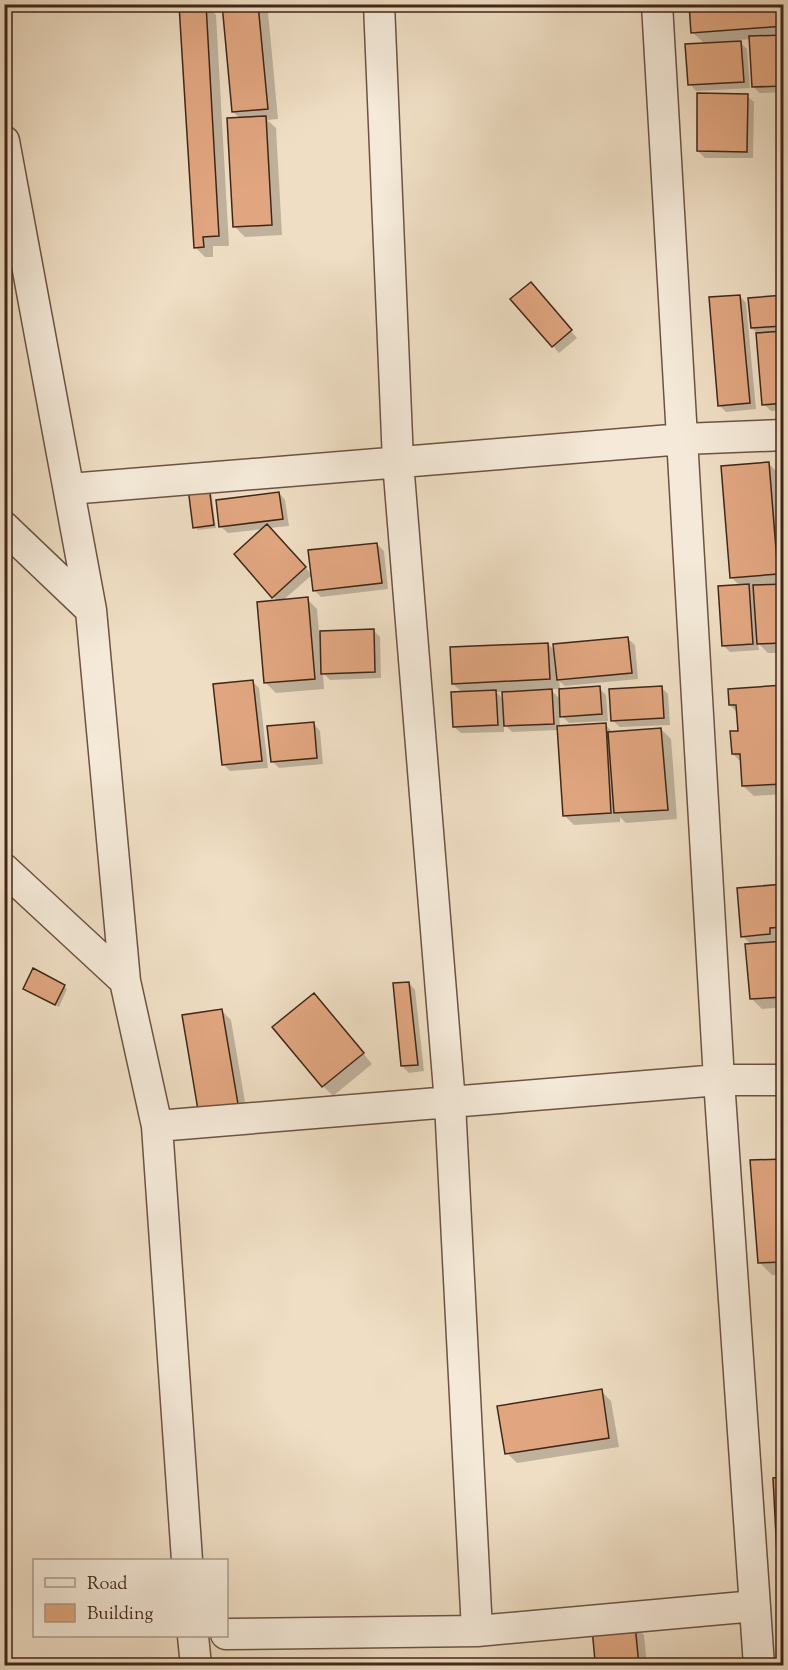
<svg xmlns="http://www.w3.org/2000/svg" width="788" height="1670" font-family="'Sorts Mill Goudy',serif">
<style>
.shadow{fill:#0003;fill-rule:evenodd}
.building{fill:#e1a680;stroke:#412618;stroke-width:1.5}
.lines{fill:none;stroke-linecap:round;stroke-linejoin:round}
.minor-casing{stroke:#6c5443;stroke-width:33}
.minor{stroke:#f5ead9;stroke-width:30}
</style>
<rect width="100%" height="100%" fill="#efdec4"/>
<filter id="stains"><feTurbulence type="fractalNoise" baseFrequency=".00333" numOctaves="4"/><feColorMatrix values="0 0 0 0 .2 0 0 0 0 .09 0 0 0 0 .02 0 0 0 .5 -.17"/></filter>
<radialGradient id="worn" r=".72"><stop offset=".6" stop-color="#630" stop-opacity="0"/><stop offset="1" stop-color="#630" stop-opacity=".3"/></radialGradient>
<path class="shadow" d="M235,4H260L268,12L278,119L267,120L276,128L282,235L245,237L235,227L241,119L233,112Z
M784,4V92L760,93L753,87L751,39L738,40L747,49L750,88L696,91L690,84L705,44L692,32Z
M206,5L216,15L229,246H213V257H205L195,247Z
M747,96L754,102L753,158H705L698,151Z
M537,291L577,338L559,353L553,346Z
M740,296L746,303L756,409L726,412L719,405Z
M784,296V410L771,411L764,404L758,334L752,328Z
M769,464L779,474L784,537V653H768L758,643L759,650L730,652L723,645L740,586L731,577Z
M190,490H211L216,528L198,530L195,527Z
M279,493L285,500L289,526L269,528L312,575L282,601L307,599L317,609L319,633L373,630L380,637L381,678L330,680L323,673L324,689L276,693L266,683L278,601L273,597L264,529L228,533L221,527Z
M377,544L384,551L388,589L321,597L314,590Z
M628,639L635,645L638,679L565,686L559,681L560,689H550L561,700L599,688L606,695L608,721L569,723L559,713L560,727L605,724L613,733L661,729L671,739L677,819L626,823L620,817V822L574,825L564,815L559,730L512,732L504,724V732L461,733L454,727L463,693L453,684L548,644L556,652ZM496,692H503L504,700Z
M252,681L259,688L268,768L230,771L224,765Z
M661,687L668,694L670,725L620,727L613,721Z
M783,687L784,794L754,796L743,786L742,763L733,754L740,732L738,713L730,705Z
M314,724L320,731L323,764L279,768L272,761Z
M784,886V937H779L780,943H784V1007L762,1009L752,999V945L742,936Z
M409,983L415,990L424,1071L409,1073L402,1066Z
M64,986L67,989L59,1007L25,988Z
M321,1003L372,1064L333,1096L323,1086Z
M221,1010L231,1020L247,1114L209,1119Z
M784,1161V1275H772L759,1262Z
M601,1391L611,1401L619,1447L517,1463L507,1453Z
M634,1625L644,1635L647,1666H569L597,1663Z"/>
<path class="building" d="M206,4L219,236L203,237L204,247L194,248L179,5Z
M222,4H258L268,109L232,112Z
M689,4H784V26L691,33Z
M784,35V86L752,87L749,36Z
M741,41L744,82L688,85L685,44Z
M697,93L748,94L747,152L697,151Z
M266,116L272,225L233,227L227,118Z
M531,282L572,330L552,347L510,299Z
M740,295L750,403L718,406L709,297Z
M784,295V326L751,328L748,298Z
M784,331V403L762,405L756,333Z
M769,462L778,574L730,578L721,466Z
M209,486L214,525L193,528L188,488Z
M279,492L283,519L219,527L216,500Z
M267,524L306,567L272,598L234,554Z
M377,543L382,583L313,591L308,550Z
M749,584L753,644L722,646L718,586Z
M784,584V643L757,644L753,585Z
M308,597L315,679L264,683L257,602Z
M374,629L375,672L321,674L320,631Z
M628,637L632,673L557,680L553,644Z
M548,643L550,679L452,684L450,647Z
M253,680L262,761L222,765L213,684Z
M783,685L784,784L742,786L740,754H732L730,731H738L736,705H729L728,689Z
M600,686L602,714L560,717L559,689Z
M662,686L664,718L611,721L609,689Z
M552,689L554,724L504,726L502,692Z
M496,690L498,725L453,727L451,692Z
M314,722L317,758L271,762L267,726Z
M606,723L611,813L563,816L557,726Z
M661,728L668,810L614,813L608,732Z
M784,884V927L770,928V934L741,937L737,888Z
M784,941V997L750,999L745,944Z
M33,968L65,985L55,1005L23,989Z
M409,982L418,1065L401,1066L393,983Z
M314,993L364,1053L322,1087L272,1027Z
M222,1009L238,1104L198,1110L182,1015Z
M784,1159V1262L758,1263L750,1160Z
M602,1389L609,1438L505,1454L497,1406Z
M784,1477V1574H778L773,1478Z
M635,1624L639,1666H563L595,1661L592,1628Z"/>
<g class="lines">
<defs>
<path id="minor" d="M379,4L398,462L450,1103L477,1631
M657,4L719,1080L759,1666
M4,141L91,610L125,981L157,1126L187,1560
M69,489L683,439L784,435
M4,527L91,610
M4,869L125,981
M157,1126L719,1080H784
M226,1634L477,1631L755,1606
M193,1636L196,1666"/>
</defs>
<use href="#minor" class="minor-casing"/>
<use href="#minor" class="minor"/>
</g>
<rect width="788" height="1670" fill="none" stroke="#efdec4" stroke-width="24"/>
<rect x="6" y="6" width="776" height="1658" fill="none" stroke="#412618" stroke-width="3"/>
<rect x="12" y="12" width="764" height="1646" fill="none" stroke="#412618" stroke-width="1.5"/>
<rect x="33" y="1559" width="195" height="78" fill="#f5ead9" stroke="#ad9c8c" stroke-width="1.5"/>
<rect x="45" y="1578" width="30" height="9" fill="#f5ead9" stroke="#ad9c8c" stroke-width="1.5"/>
<text x="87" y="1589" font-size="18" fill="#412618">Road</text>
<rect x="45" y="1604" width="30" height="18" fill="#e1a680" stroke="#ad9c8c" stroke-width="1.5"/>
<text x="87" y="1619" font-size="18" fill="#412618">Building</text>
<rect width="100%" height="100%" filter="url(#stains)"/>
<rect width="100%" height="100%" fill="url(#worn)"/>
</svg>
